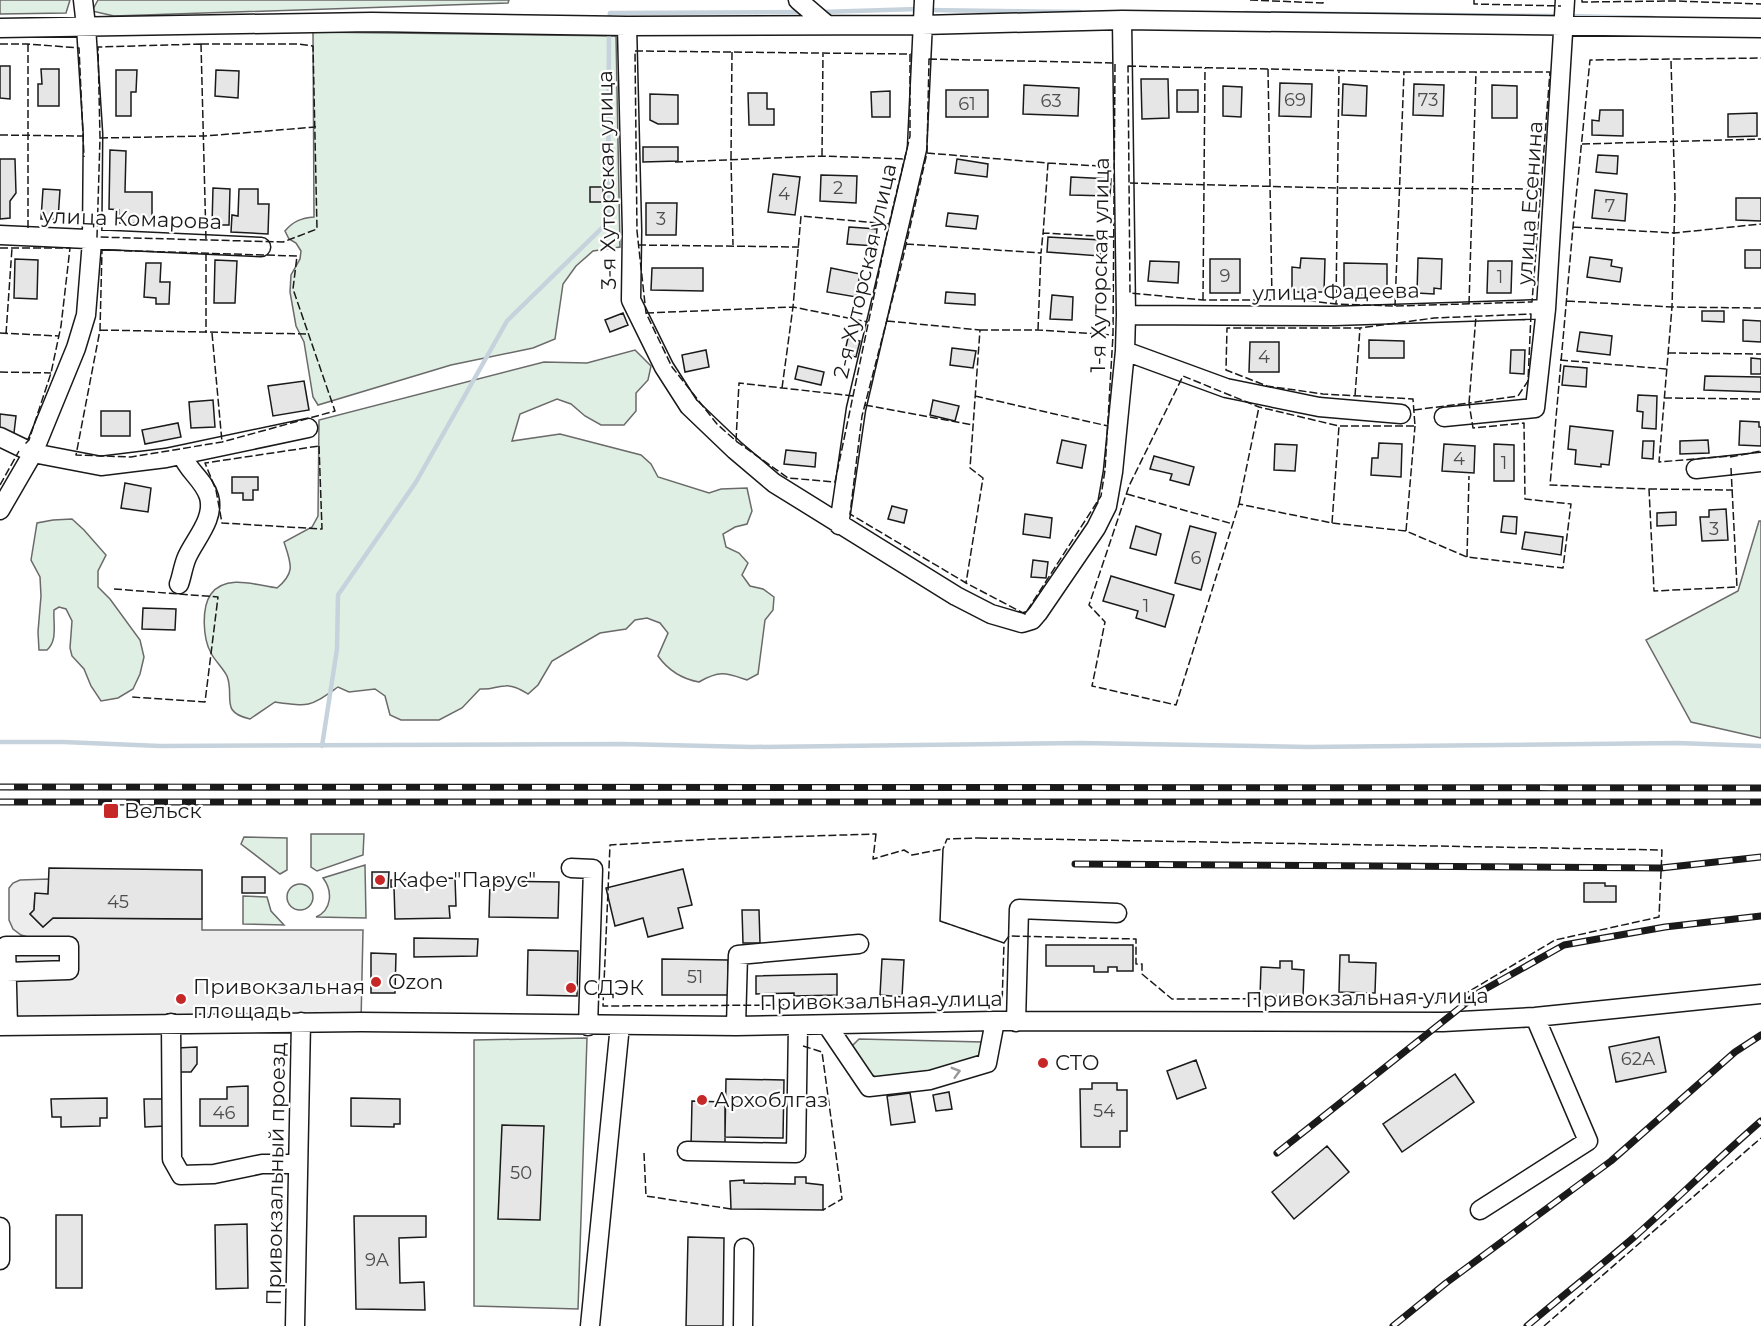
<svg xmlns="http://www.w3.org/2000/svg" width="1761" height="1326" font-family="Montserrat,sans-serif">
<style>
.green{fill:#e0efe3;stroke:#6a6a6a;stroke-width:1.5}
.parking{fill:#ededed;stroke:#6a6a6a;stroke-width:1.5}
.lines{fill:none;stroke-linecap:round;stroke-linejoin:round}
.stream{stroke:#c6d2dc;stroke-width:4.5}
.building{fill:#e6e6e6;stroke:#1a1a1a;stroke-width:1.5}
.minor-casing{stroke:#1a1a1a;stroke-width:21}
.minor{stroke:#fff;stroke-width:18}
.rail-casing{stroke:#1a1a1a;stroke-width:7}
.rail{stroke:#fff;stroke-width:4.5;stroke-dasharray:14;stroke-linecap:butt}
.fence{stroke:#1a1a1a;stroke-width:1.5;stroke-dasharray:8 3;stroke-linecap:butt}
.oneway{stroke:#989898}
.poi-dot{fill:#c62828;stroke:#fff;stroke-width:2}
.labels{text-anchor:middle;stroke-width:4.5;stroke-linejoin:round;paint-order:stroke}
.number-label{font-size:18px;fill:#4d4d4d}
.street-label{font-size:21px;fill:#1a1a1a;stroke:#fff}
.poi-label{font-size:21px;fill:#1a1a1a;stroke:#fff;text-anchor:start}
</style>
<rect width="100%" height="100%" fill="#fff"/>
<path class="green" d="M0,0H70L66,13L0,14Z
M98,0H509L508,3L114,16L92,11Z
M313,32L616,36L620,247L593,251L576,266L563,284L555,339L533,348L451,365L318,405L313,397L304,342L296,326L290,292L291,275L300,259L301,251L296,243L289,239L285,231C293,221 302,218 314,217Z
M635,350L651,366L648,380L636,393V411L624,425H601L585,416L571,404L557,399L520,414L512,441L560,434L641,455L651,464L658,477L709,493L721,489L747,488L752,511L747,524L735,527L723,534L726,547L739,553L748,563L742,575L750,586L763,589L774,597L773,610L765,620L758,674L747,680C726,673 720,670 699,682C682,679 668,670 658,656L668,633L660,623L647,618L635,620L626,629L600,633L552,661L538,685L528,694C521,690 513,685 505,686C495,686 493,690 480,689L462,708L439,720H401L390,715L385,696L375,689L349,692L338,687C309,707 311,707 275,702L250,719C219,712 235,697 227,676C223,668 215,661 211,653C203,639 201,608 211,594C226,574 256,585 277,588C296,572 291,564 284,542L312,527L318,516L319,420L544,362L587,363Z
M72,519L84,530L106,555L98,571V587L110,599L140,640L144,657L140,674L133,689L118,698L101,701L91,686L84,669L72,656L70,648L72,621L66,609L59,607L54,610C53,624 58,640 47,650H39L38,632L41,596L40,577L31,560L37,523L53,520Z
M1759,521H1761V738L1691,722L1646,640L1738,591Z
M311,834H364L363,855L317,871L311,867Z
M244,837L287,838V870L280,874L241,844Z
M365,865L366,918L316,917C332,910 333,891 323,878Z
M287 897a13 13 0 1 1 26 0a13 13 0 1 1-26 0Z
M243,896L267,897L271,911L284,925L243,924Z
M587,1038L578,1309L474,1306V1040Z
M859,1039L983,1042V1056L974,1063L883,1080C865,1074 859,1064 852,1046Z"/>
<path class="parking" d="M49,879L48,894H35L34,910L30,914L43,927L53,918L202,919V930H363L361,1022L0,1026V938L28,937L21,935L13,929L9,920V888L13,883L20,880Z"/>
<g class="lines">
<path class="stream" d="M927,10L1080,12
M822,12L918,9
M1245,13L1560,16
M1569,16L1653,18
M609,23L610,13L804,12
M0,742H63L160,746L621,744L752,747L1081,743L1308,747L1677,743L1761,746
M322,746L337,649L338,595L416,482L507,321L608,222L609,31"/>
</g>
<path class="building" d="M0,66H10V99L0,98Z
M41,69H59V106H38V84H42Z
M116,70H137L136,92H131V116H116Z
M216,70L239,71L238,98L215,96Z
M1141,79H1168L1169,118L1142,119Z
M1280,83L1312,84L1311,117L1279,116Z
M1343,84L1367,86L1366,116L1342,115Z
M1414,84L1444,85L1443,116L1413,115Z
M1024,85L1079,88L1078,116L1023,114Z
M1492,85L1517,86V118H1492Z
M1223,86L1242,87L1241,117L1223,116Z
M946,90H988V117H946Z
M1177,90H1198V112H1177Z
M890,91V117H872L871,92Z
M748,93H767V109H774V125H749Z
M650,94L678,95V124H658L650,120Z
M1600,110H1623V136L1592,135V120L1599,121Z
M1757,113V136L1728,137V114Z
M643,147H678V161L643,162Z
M110,150L126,151L125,192H152V223H119V210L109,209Z
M1598,155L1618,156L1617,174L1596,172Z
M0,159H15L16,193L10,201V218L0,219Z
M957,159L988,164L987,177L955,173Z
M773,174L800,177L795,215L768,212Z
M821,175L857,176L856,203L820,201Z
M1071,177L1111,179L1110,196L1070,195Z
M590,187H603V202H590Z
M213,188L230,189L229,225H212Z
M43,189L60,190L58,219H41Z
M239,189H258V204H269L268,234L231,232L232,215L238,216Z
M1595,190L1627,194L1625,221L1592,218Z
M1736,198H1761V221L1736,220Z
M646,203H677L676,235H646Z
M948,213L978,216L976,229L946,226Z
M849,227L877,229L875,246L847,244Z
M1048,237L1101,240L1100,256L1047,252Z
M1745,250H1761V268H1745Z
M1590,257L1612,260L1611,266L1622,268L1620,282L1587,277Z
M1301,258L1325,259L1324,292H1292V267L1300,268Z
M1418,258L1442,259L1441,289L1434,288V294L1417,293Z
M15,259L38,260L37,299L14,298Z
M1210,259H1240V293H1210Z
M215,260L237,261L235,303H214Z
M1150,261L1179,262L1178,283L1148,281Z
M1488,261H1512L1511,293H1487Z
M146,263H161L160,282H170L169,304H156V298L144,297Z
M1344,263L1387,264V296L1344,295Z
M652,268H703V291L651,290Z
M831,268L860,274L856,297L827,292Z
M946,292L975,294V305L945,303Z
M1052,295L1073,297L1072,320L1050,319Z
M1702,311H1724V322L1702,321Z
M623,313L628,325L610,332L605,320Z
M1743,320L1761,321V342L1743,341Z
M1580,332L1612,336L1610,355L1577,351Z
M848,338L860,341L856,357L844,355Z
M1369,340L1404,341V358H1369Z
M1250,342H1279V372H1249Z
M952,348L976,351L973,368L950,365Z
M706,350L709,367L685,372L682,355Z
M1511,350H1525L1524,374L1510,373Z
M1751,358L1761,359V374H1751Z
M798,366L824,372L821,385L795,379Z
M1564,366L1587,368L1586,387L1562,385Z
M1705,376L1761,377V392L1704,390Z
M304,381L309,410L273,416L268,386Z
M1638,395L1657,396L1656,429L1642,428L1643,412L1637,411Z
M213,400L215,427L191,428L189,402Z
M933,400L959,406L955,421L930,415Z
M101,411H130V436H101Z
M0,414L16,416L14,433L0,431Z
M1740,421L1759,422V427H1761V446L1739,445Z
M178,423L181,437L145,444L142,430Z
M1570,426L1613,431L1609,465L1601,464V467L1575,464L1576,450L1568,449Z
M1062,440L1086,445L1082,468L1057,463Z
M1708,440L1709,453L1680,454V441Z
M1643,441H1654L1653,459L1642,458Z
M1379,443L1402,444L1401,477L1371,475L1372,458H1378Z
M1275,444L1297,445L1295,471L1274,470Z
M1444,444L1475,446L1474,473L1442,471Z
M1494,444L1514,445V481H1494Z
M786,450L816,453L815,467L784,464Z
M1154,456L1194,467L1189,485L1170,480L1172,474L1150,469Z
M232,477H258V490H253V500H243V493H232Z
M125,483L151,488L148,512L121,508Z
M892,506L907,510L904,523L888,519Z
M1726,509L1728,540L1702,541L1700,517H1709V510Z
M1676,512V525L1657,526V513Z
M1025,514L1052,518L1050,538L1023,534Z
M1503,516L1517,517L1516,534L1501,532Z
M1136,526L1161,534L1156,555L1130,548Z
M1190,526L1216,533L1201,590L1175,583Z
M1525,532L1563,537L1561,555L1522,549Z
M1033,560L1048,562L1046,578L1031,577Z
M1111,576L1174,595L1165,627L1136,618L1138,611L1103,601Z
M143,608L176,609L175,630L142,629Z
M49,868L202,870V919L53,918L43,927L30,914L34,910L35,893L48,894Z
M683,869L692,905L678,908L683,928L648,937L643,918L615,926L606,888Z
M372,872H389L388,888H372Z
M242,877H265V893H242Z
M455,878L456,906H449L450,918L395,919L394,887H391V880Z
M490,881L559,882L558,918L489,917Z
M1584,883H1605V886H1616V902H1584Z
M742,910H759L760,943H743Z
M414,938L478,939L477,956L414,957Z
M1046,945H1133V971H1117V967H1108V972H1094V966H1046Z
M528,950L578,951L577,996L527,995Z
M371,953L396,954L395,993H371Z
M1340,955H1349V962L1376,963L1375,993L1339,992Z
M662,959L728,960V995H662Z
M882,959L904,960L902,997L880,995Z
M1280,961H1292V969L1304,970L1303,997L1260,996L1261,967L1280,968Z
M837,974V995L794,996V993L756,994V976Z
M1659,1037L1666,1072L1616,1082L1609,1047Z
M197,1047V1064L191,1072H178L177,1048Z
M1196,1060L1206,1088L1177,1099L1167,1071Z
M1455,1074L1474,1102L1402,1152L1383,1124Z
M726,1079L784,1080L783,1138L725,1137Z
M1092,1083H1117V1090H1127V1131H1120V1147H1081L1080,1089H1092Z
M248,1086V1126H200V1099H227V1087Z
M949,1092L952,1109L936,1111L933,1095Z
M910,1093L915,1122L891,1125L887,1096Z
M107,1098V1118H100V1126L61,1127V1117H52L51,1099Z
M351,1098L400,1099V1124H394V1127L351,1126Z
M144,1099H165L166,1126L145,1127Z
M692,1101L725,1102V1156L691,1147Z
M502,1125L544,1126L540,1220L498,1219Z
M1327,1146L1349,1172L1294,1219L1272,1192Z
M795,1177H806V1183L823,1185V1210L731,1209L730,1181L744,1180V1183L795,1184Z
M56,1215H82V1288H56Z
M354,1216H426V1237L399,1238L400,1283L424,1282L425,1310L356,1309Z
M247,1224L248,1288L216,1289L215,1225Z
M688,1237L724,1238L723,1326H686Z"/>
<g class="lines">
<defs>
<path id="minor" d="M798,0L826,24
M627,26L632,231L631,300L664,367L689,406L735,450L774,483L956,596L991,614L1022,623L1032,620L1038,613L1096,528L1107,506L1113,472L1125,351L1126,315L1122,20
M0,28L372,22L627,26L922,25L1122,20L1761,28
M0,235L261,247
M1126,315L1334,316L1546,309
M1125,351L1226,388L1319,407L1401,414
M1444,417L1535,408L1546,309L1565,0
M0,437L33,453L101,466L166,458L308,428
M1696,469L1761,462
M0,510L33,453L76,348L86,315L92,241L93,134L86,26L83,0
M839,525L856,409L917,149L924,0
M179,584C182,576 183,566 187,557C195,539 215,519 209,497C204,480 188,471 182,455
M571,868L593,869L588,1026
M6,972L69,970V946H6L8,1026
M1016,1022L1019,909L1117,913
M171,1023L172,1159L181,1175L214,1174L262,1164H298
M827,1025L869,1087L930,1080L987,1063L995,1021
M0,1026L361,1022L736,1026L995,1021L1443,1022L1535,1017L1761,994
M736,1026L738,955L859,944
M687,1151L796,1153L798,1026
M1480,1210L1588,1141L1535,1017
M0,1227V1260
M295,1326L301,1022
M590,1326L620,1025
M743,1326L744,1248"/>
</defs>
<use href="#minor" class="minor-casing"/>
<use href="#minor" class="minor"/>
<defs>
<path id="rail" d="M0,787L1761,788
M0,802H1761
M1075,864L1661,868L1761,857
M1277,1153L1480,992L1564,945L1665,927L1761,916
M1393,1326L1446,1283L1611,1161L1735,1052L1761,1035
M1527,1326C1562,1296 1598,1268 1633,1238C1676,1200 1717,1159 1761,1121"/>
</defs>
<use href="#rail" class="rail-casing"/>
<use href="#rail" class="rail"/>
<path class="fence" d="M1250,0L1323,3V0
M1474,0V4L1561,6
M1582,0V2L1676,1L1761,4
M0,44H28L79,48L84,157
M28,44V231
M201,44H299L313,46L317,229L283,242L97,237L100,138L98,47Z
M201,44L206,240
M635,51L910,54V136L889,224L835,482L788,478L736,441L717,424L672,367L646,313L637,231Z
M732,52L731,159L733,245
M929,59L1115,63L1113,335L1105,470L1101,496L1025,614L966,583L850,514L862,416L902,262L927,153Z
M1671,61L1675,197L1672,307L1659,462L1730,456
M1128,66L1404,72H1550L1532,302L1395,306L1336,304L1303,300H1203L1130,293Z
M1268,69L1272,299
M0,135L83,136
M100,138L205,136L316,127
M1582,144L1761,139
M927,153L1048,163L1043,235
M822,156L823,53
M675,162L822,156L906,159
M1048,163L1115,167
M1130,183L1338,188L1541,189
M1573,227L1674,233L1761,224
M906,244L1041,253L1043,233L1114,237
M638,245L799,247
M0,248H70L61,326L51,373L29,440L25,444
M102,250L297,256L293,289L335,411L222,442L131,457L76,455L100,330Z
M206,253V333
M1203,300L1205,68
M1567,301L1672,307L1761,308
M1336,304L1339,71
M1469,304L1476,72
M1395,306L1404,72
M646,313L793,307L868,322
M1531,314L1528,381L1518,396L1469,403L1473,428L1524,423L1525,499L1571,504L1563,568L1467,557L1406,531L1332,523L1239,504L1176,705L1092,686L1105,622L1089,605L1129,486L1183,376L1259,407L1339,426H1415L1413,399L1323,394L1267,386L1226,370L1227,328H1360L1434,318Z
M887,321L980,330L970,468L983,478L966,583
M100,330L308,334
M980,330H1038L1113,335
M1038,330L1041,252
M0,333L59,336
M212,333L222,442
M6,334L12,248
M1668,353L1761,354
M1560,360L1666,369
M0,372L51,373
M782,388L793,307L801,216L889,224
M975,396L1108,426
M1355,396L1360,328
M1664,398L1761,399
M865,405L973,425
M1414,410L1469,403L1476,316
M736,441L739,383L853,396
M319,446L322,529L222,523L216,490L205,463Z
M1730,457L1761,451
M1731,468L1737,587L1654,591L1649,489L1550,485L1573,227L1590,60L1761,58
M0,485L19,451
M1649,489L1733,490
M1127,494L1233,524
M1239,504L1259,407
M1332,523L1339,426
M1406,531L1415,426
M1467,557L1469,476
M114,589L218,597L205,702L131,697
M876,834L873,859L904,850L912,855L943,849L940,921L1004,943L1002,1004L603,1006L610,845L713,839Z
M979,838L1662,850L1659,917L1555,940L1458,998L1172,999L1142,974V964H1136V939L1009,936L1004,943L940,921L943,849L947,839Z
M803,1046L822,1052L842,1199L823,1210
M644,1153L646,1196L731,1209
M1544,1326L1761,1138"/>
</g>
<defs><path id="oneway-chevron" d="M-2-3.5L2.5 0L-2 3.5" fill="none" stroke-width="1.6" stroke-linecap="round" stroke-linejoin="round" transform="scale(1.5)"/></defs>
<use class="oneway" href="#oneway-chevron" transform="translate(956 1072) rotate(-16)"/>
<g class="poi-dot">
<rect x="103" y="803" width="16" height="16" rx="3"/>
<circle cx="380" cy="880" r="6"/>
<circle cx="376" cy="982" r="6"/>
<circle cx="571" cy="988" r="6"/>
<circle cx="181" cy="999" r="6"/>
<circle cx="1043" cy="1063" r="6"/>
<circle cx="702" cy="1100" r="6"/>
</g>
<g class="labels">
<g class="number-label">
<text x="1295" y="106">69</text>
<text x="1428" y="106">73</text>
<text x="1051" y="107">63</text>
<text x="967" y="110">61</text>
<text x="838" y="194">2</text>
<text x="784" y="200">4</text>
<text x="1610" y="212">7</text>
<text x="661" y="225">3</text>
<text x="1225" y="282">9</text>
<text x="1500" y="283">1</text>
<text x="1264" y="363">4</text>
<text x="1459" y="465">4</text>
<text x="1504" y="469">1</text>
<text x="1714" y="535">3</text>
<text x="1196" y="564">6</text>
<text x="1146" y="612">1</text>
<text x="118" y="908">45</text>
<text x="695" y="983">51</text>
<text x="1638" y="1065">62А</text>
<text x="1104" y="1117">54</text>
<text x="224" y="1119">46</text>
<text x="521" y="1179">50</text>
<text x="377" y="1266">9А</text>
</g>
<g class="street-label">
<text transform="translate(607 180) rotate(-91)" y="7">3-я Хуторская улица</text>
<text transform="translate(1530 203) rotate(-86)" y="7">улица Есенина</text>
<text transform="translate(132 219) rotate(2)" y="7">улица Комарова</text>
<text transform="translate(1100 265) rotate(-89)" y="7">1-я Хуторская улица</text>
<text transform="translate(865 271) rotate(-77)" y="7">2-я Хуторская улица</text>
<text transform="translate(1336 292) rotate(-1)" y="7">улица Фадеева</text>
<text transform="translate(1367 998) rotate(-1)" y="7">Привокзальная улица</text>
<text transform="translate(881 1001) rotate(-1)" y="7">Привокзальная улица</text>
<text transform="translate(276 1174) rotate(-89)" y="7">Привокзальный проезд</text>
</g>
<g class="poi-label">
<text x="124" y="818">Вельск</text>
<text x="392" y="887">Кафе "Парус"</text>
<text x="388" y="989">Ozon</text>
<text x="193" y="994">Привокзальная<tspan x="193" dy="24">площадь</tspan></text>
<text x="583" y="995">СДЭК</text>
<text x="1055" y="1070">СТО</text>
<text x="714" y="1107">Архоблгаз</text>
</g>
</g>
</svg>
